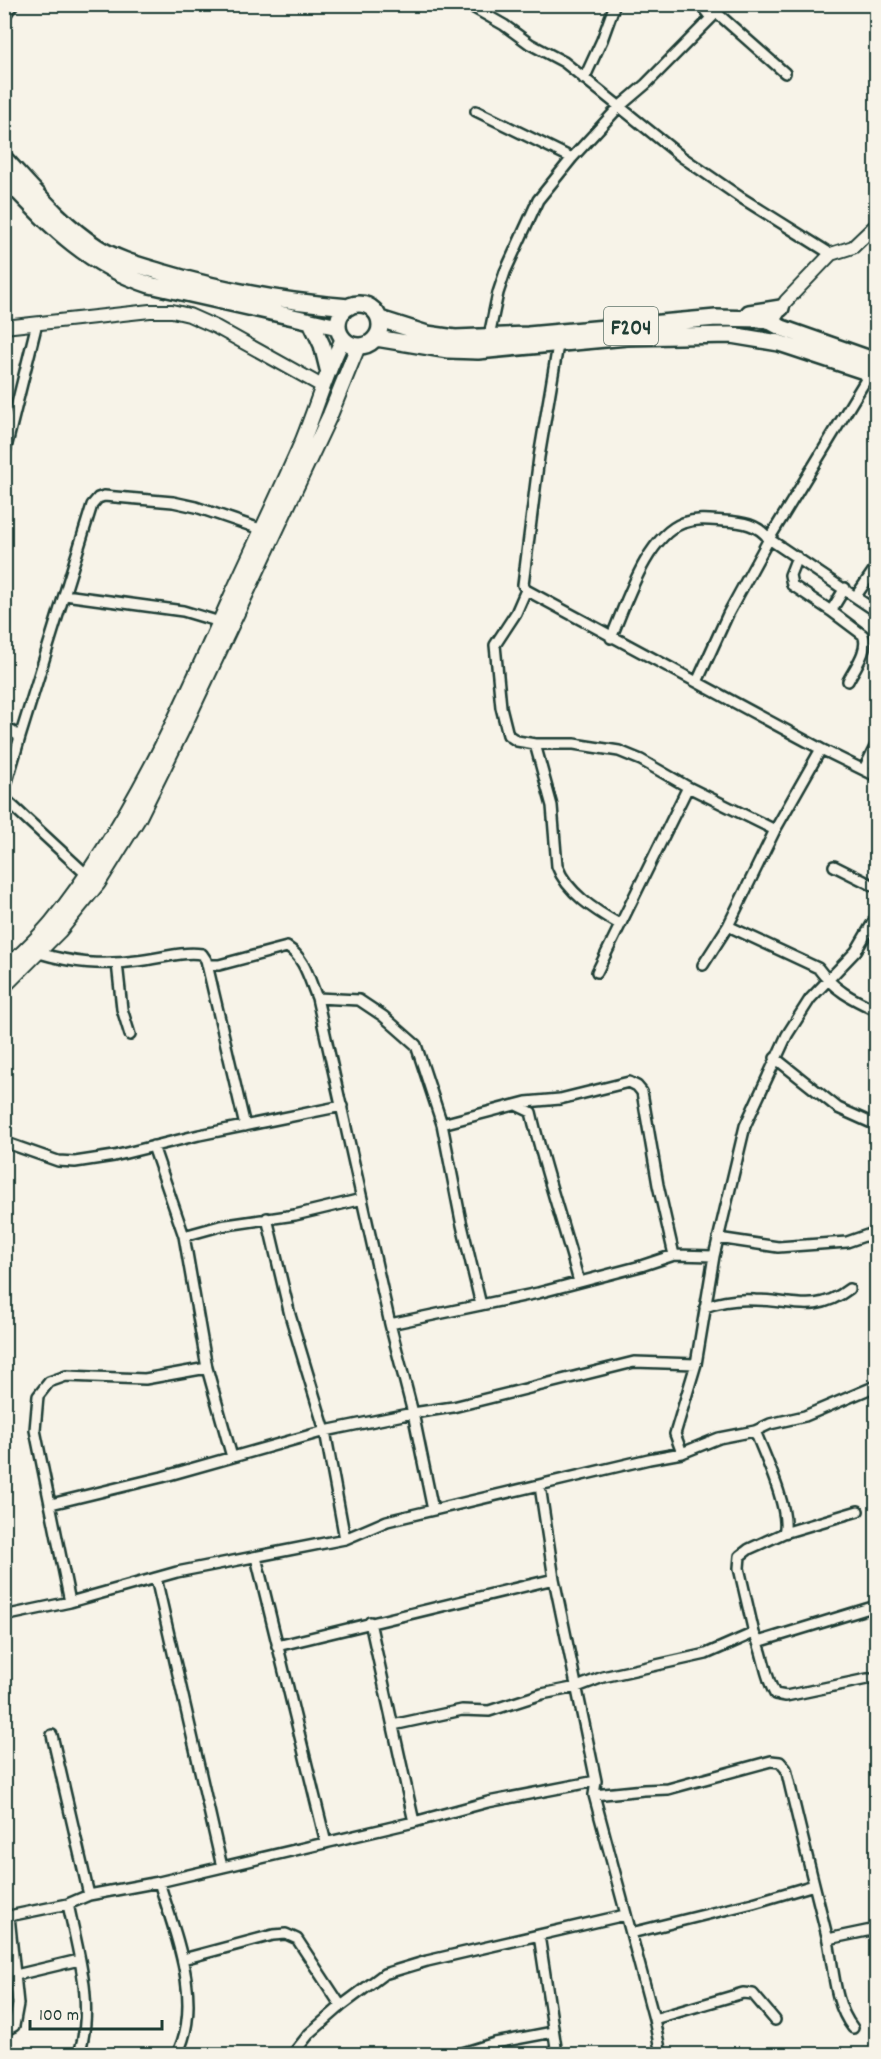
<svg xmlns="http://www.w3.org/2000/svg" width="881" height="2059" font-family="Dekko,sans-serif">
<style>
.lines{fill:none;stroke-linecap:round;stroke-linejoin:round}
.minor-casing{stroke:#1f3d34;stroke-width:14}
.tertiary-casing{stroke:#1f3d34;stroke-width:16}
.secondary-casing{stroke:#1f3d34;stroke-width:18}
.primary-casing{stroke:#1f3d34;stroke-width:20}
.minor{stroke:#f7f3e8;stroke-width:9}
.tertiary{stroke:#f7f3e8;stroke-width:12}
.secondary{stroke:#f7f3e8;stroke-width:14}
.primary{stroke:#f7f3e8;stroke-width:15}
.labels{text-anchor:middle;stroke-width:4.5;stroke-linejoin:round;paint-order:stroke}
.shield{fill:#f7f3e8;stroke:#60746a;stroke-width:1.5}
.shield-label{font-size:22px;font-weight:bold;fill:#1f3d34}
</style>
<rect width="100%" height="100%" fill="#f7f3e8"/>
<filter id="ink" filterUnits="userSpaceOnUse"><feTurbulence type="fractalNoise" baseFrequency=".0167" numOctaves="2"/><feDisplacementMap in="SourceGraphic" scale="12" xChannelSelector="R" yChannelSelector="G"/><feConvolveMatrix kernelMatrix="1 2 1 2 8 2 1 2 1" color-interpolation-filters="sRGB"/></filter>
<g filter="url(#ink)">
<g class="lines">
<defs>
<path id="minor" d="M467,4L504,25L530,44L564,62L682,157L740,197L831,254
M700,4L711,18
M717,13L785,73
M4,17L13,4
M584,79L602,40L615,4
M476,111L572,158
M489,336L498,293L505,272L538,200L572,158L619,107L646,84L725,4
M558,345L539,457L523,585L526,590L821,749L876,776
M4,456L37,323
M797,557L790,575L792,585L831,611L863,635C870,649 854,669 848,681
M526,590L516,613L495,645L501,707L508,735L517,741L535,744H574L619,751L641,760L688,787L775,830
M65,595L183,611L220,622
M856,596L876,567
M831,611L845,588
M611,638C626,604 646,537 683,523C698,518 710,520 724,521C742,522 758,524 769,539L876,611
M697,682L728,614L769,539L870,373
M4,726L20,737
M535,744L552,806L557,866C567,893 596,911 619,924
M864,769L876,745
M4,792L20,737L92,505L98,498L104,496L173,502L196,507L263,530
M4,798L87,875
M834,866L876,887
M728,926L818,968C834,990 852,999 876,1010
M39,953C73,963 101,966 137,961C159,959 180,951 202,954L206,960L245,1126
M117,963L122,1009L130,1035
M207,965H219L287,947C305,958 309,979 317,998L390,1324L413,1413L433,1510
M703,965L728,926L775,830L821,749
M597,972L688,787
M317,998L359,1000L383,1016L416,1045L442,1124L461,1221L481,1305
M775,1058L838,1108L876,1125
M516,1105L531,1112C544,1169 564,1225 579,1282
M442,1124L526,1102L560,1099L629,1082L637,1086L642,1092L658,1185L674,1255
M4,1142L58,1161L75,1162L114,1156L199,1135L342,1106
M153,1146L184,1236L207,1368L232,1457
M267,1218L290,1315L325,1431L345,1539
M184,1236L220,1226L295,1215L362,1199
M718,1238L778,1247L847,1242L876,1232
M705,1307C721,1301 738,1299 755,1300C792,1300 815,1315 849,1289
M390,1324L538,1293L641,1266L674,1255L714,1256
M682,1453L675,1434L696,1364L714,1256L745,1126L787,1035L810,999L856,951L876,917
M540,1486L554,1579L596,1781L594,1795L654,2019L661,2054
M51,1504L162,1477L325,1431L413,1413L453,1407L634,1362L696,1364
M784,1533L858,1511
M256,1557L326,1843
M156,1578L222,1867
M70,1602L35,1430L38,1396L49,1382L66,1376L145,1379L207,1368
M4,1616L70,1602L177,1572L345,1539L387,1521L649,1459L682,1453L719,1438L755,1431L770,1424L805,1416L876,1386
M370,1622L414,1822
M754,1633C764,1652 764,1675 775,1694L786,1696L867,1679H876
M758,1642L876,1606
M277,1646L554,1579
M393,1725L462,1710L489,1711L542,1694L577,1687L603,1677L706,1654L754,1633L739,1568L740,1556L749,1549L784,1533C791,1511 764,1454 755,1431
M52,1735L89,1895
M594,1795L644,1790L668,1789L771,1761L780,1762L786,1769C799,1825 813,1880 827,1936C834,1966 833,2003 853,2028
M159,1882C175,1934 204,2002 177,2054
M68,1904C78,1953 95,2005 79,2054
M4,1917L68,1904L89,1895L159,1882L414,1822L488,1802L596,1781
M631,1933L753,1903L814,1885
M539,1935L557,2054
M828,1939L876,1929
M183,1959L273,1935L286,1934L297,1939L341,2006
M16,1975L79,1960
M654,2019L743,1993L753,1994L775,2020
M4,2031L14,2026L18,2004L9,1916
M293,2054L309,2034L341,2006L384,1974L427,1961L625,1915
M459,2054L495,2043L553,2032"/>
<path id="tertiary" d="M776,316L786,301L831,254L853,247L876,225
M4,327L150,311H172L189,315L216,327L322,386"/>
<path id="secondary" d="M4,971C20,955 38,939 52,922C130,825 181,710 231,597C255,544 280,493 303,440C317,406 326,372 343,339
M4,986L59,931L98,883L139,817L181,732L330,415L358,346"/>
<path id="primary" d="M4,158C33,189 61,224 97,247C117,260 142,266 165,273C225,291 286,302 349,307
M4,177C50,225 85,264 150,285L338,327
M338 325a21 21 0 1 1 42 0a21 21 0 1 1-42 0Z
M749,313L781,308
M380,319L427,334L455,338L528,335L716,318L760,319L771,322L782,328L876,361
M311,322L322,345L328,369
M376,338L448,350L478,351L627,337L731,335L779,343L876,375"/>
</defs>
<use href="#minor" class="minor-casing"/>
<use href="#tertiary" class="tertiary-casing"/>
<use href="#secondary" class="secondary-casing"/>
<use href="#primary" class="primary-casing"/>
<use href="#minor" class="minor"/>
<use href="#tertiary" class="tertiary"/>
<use href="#secondary" class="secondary"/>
<use href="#primary" class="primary"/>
</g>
</g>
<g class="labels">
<rect class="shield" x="604" y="307" width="54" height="38" rx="4.5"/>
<g class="shield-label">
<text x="631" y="334">F204</text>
</g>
</g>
<rect width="881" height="2059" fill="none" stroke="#f7f3e8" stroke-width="24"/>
<rect x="12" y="12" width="857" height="2035" fill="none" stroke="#1f3d34" stroke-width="2" filter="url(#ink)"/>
<path d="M30 2020v9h132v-9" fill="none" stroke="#1f3d34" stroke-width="3"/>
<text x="39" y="2020" font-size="18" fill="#1f3d34" stroke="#f7f3e8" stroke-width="4.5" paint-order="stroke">100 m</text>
</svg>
